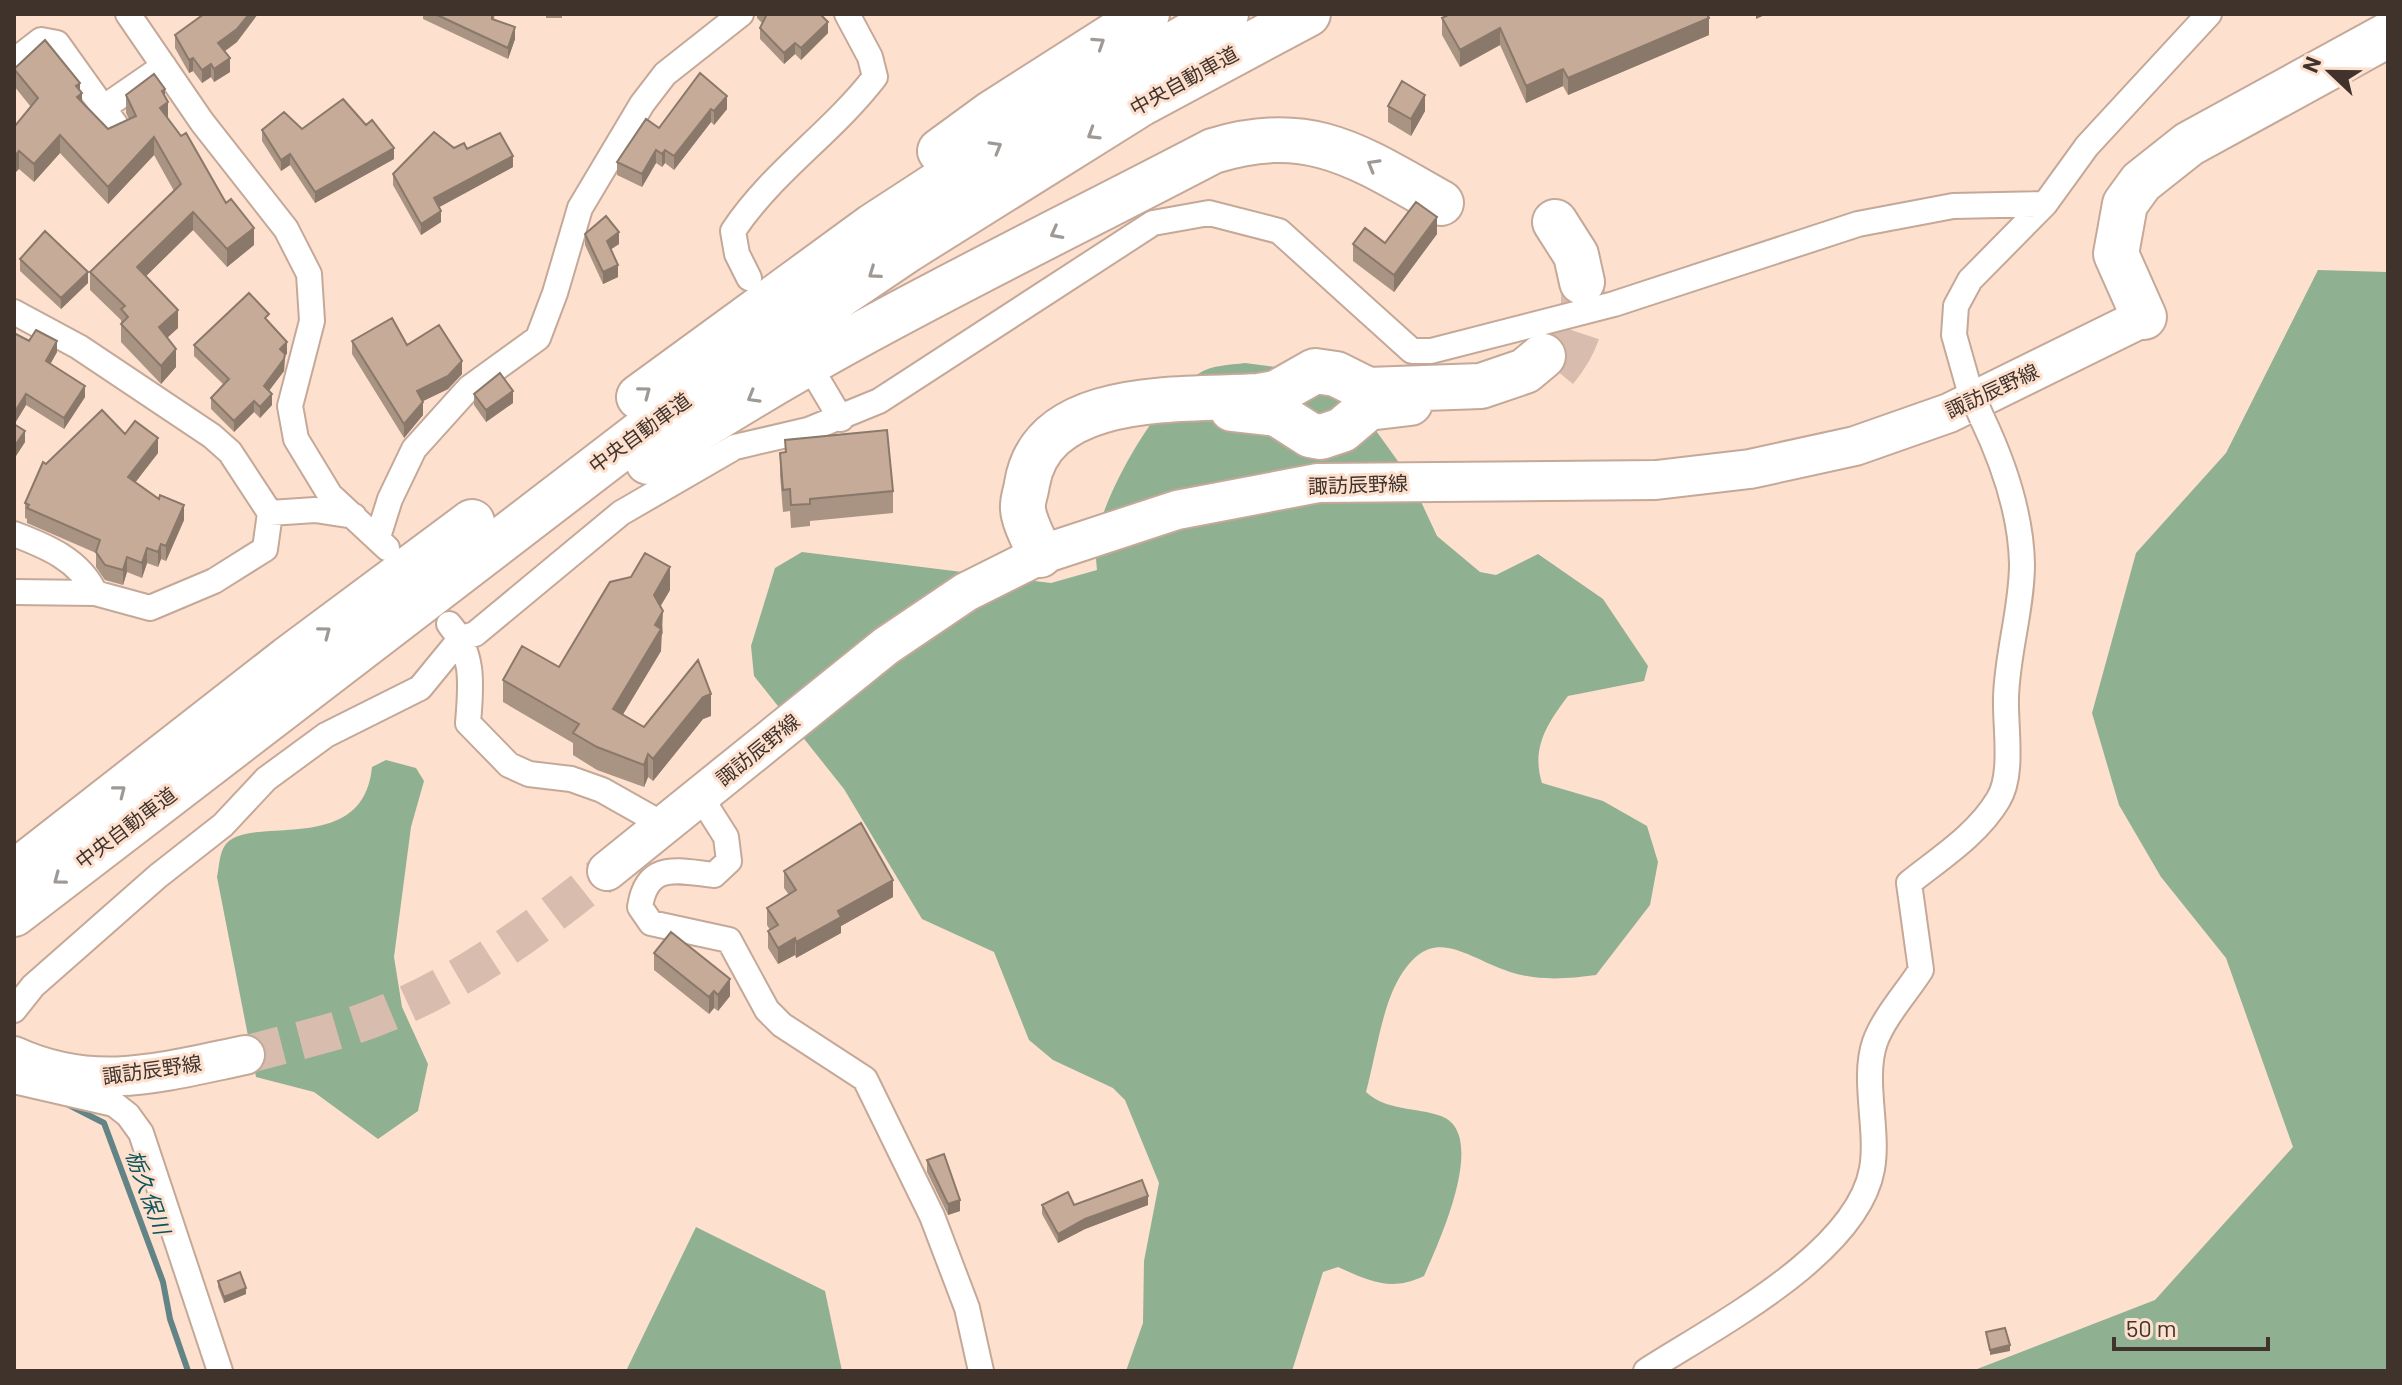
<svg xmlns="http://www.w3.org/2000/svg" width="2402" height="1385" font-family="Barlow,'Noto Sans JP',sans-serif">
<style>
.forest{fill:#90b092}
.lines{fill:none;stroke-linecap:round;stroke-linejoin:round}
.stream{stroke:#638486;stroke-width:6}
.primary-tunnel{stroke:#d8bdae;stroke-width:38;stroke-dasharray:38 19;stroke-linecap:butt}
.motorway-tunnel{stroke:#d8bdae;stroke-width:44;stroke-dasharray:44 22;stroke-linecap:butt}
.minor-casing{stroke:#c4a898;stroke-width:28}
.primary-casing{stroke:#c4a898;stroke-width:42}
.motorway-casing{stroke:#c4a898;stroke-width:48}
.minor{stroke:#fff;stroke-width:24}
.primary{stroke:#fff;stroke-width:38}
.motorway{stroke:#fff;stroke-width:44}
.minor-bridge-casing{stroke:#c4a898;stroke-width:28;stroke-linecap:butt}
.minor-bridge{stroke:#fff;stroke-width:24}
.wall{fill:#a99383}
.shaded-wall{fill:#8a786a}
.building{fill:#c5ab98;stroke:#8a786a;stroke-width:2}
.oneway{stroke:#9f9996}
.labels{text-anchor:middle;stroke-width:6;stroke-linejoin:round;paint-order:stroke}
.street-label{font-size:20px;fill:#3f332c;stroke:#fee0cf}
.water-label{font-size:22px;font-style:italic;fill:#09555c;stroke:#fee0cf}
</style>
<rect width="100%" height="100%" fill="#fee0cf"/>
<path class="forest" d="M2318,270L2388,272V1371H1972L2155,1300L2293,1147L2226,958L2161,877L2119,805L2092,713L2136,553L2226,453Z
M1245,363L1275,367L1359,407L1410,478L1437,536L1480,572L1496,575L1538,554L1603,599L1648,666L1644,681L1568,696C1547,724 1531,748 1542,783L1603,801L1647,826L1658,862L1650,905L1596,975C1567,979 1538,981 1510,972C1462,956 1430,920 1396,984C1382,1010 1374,1063 1366,1092C1386,1111 1416,1107 1441,1116C1490,1134 1437,1246 1424,1276C1391,1292 1369,1281 1338,1267L1323,1272L1292,1371H1126L1143,1323L1144,1261L1159,1183L1125,1100L1113,1088L1053,1060L1029,1040L994,952L922,919L844,789L754,676L751,646L775,568L802,552L1051,583L1097,570C1096,558 1094,544 1097,533C1110,484 1156,402 1198,374C1211,365 1229,365 1245,363Z
M386,760L416,768L424,781L411,827L394,957L402,1007L428,1064L418,1111L378,1139L314,1092L256,1077L217,877C219,869 219,855 224,847C243,811 363,861 372,767Z
M696,1227L825,1291L842,1371H626Z"/>
<g class="lines">
<path class="stream" d="M63,1102L104,1123L163,1282L170,1319L188,1371"/>
<path class="primary-tunnel" d="M245,1055C281,1045 317,1037 352,1026C447,995 531,933 607,871"/>
<path class="motorway-tunnel" d="M1556,370C1579,342 1586,318 1582,282"/>
<defs>
<path id="minor" d="M128,14L202,122L286,229L309,274L312,321L290,406L296,439L330,495L387,548
M14,61L41,40L57,43L117,127
M103,108L164,66
M749,278L737,254L733,231C772,172 832,133 875,77L870,57L847,14
M14,312L79,347L212,436L230,452L270,513L265,549L214,581L150,608L95,593L14,592
M816,377L841,419
M1969,388L1954,335L1956,306L1970,280L2045,204L2087,146L2209,14
M270,513L315,510L354,516
M14,534C46,546 80,560 95,593
M378,537L390,499L414,449L469,388L538,338L555,293L580,208L642,104L665,74L741,14
M449,624C475,654 471,686 468,723L509,765L529,774L571,779L602,790L664,825
M700,796L726,837L729,861L714,875C677,871 647,861 640,907L651,923L729,940L767,1010L782,1025L865,1079L932,1216L967,1308L981,1371
M14,1010L33,986L158,876L223,825L266,779L326,735L420,688L461,638L475,634L621,513L735,447L808,430L879,401L1153,223L1209,213L1279,231L1412,351H1431L1614,304L1858,224L1953,206L2045,204
M14,1081L114,1104L128,1115L141,1133L220,1371
M1646,1371C1714,1327 1857,1254 1872,1169C1879,1130 1862,1079 1875,1042C1884,1017 1907,992 1921,970L1909,883C1940,858 1977,835 1998,800C2014,775 2005,727 2006,698C2007,653 2022,609 2022,564C2021,515 2003,462 1982,418"/>
<path id="primary" d="M607,871L886,646L966,592L1040,555L1177,510L1318,483L1656,480L1750,469L1855,446L1949,413L2144,317
M14,1056C95,1093 163,1072 245,1055"/>
<path id="motorway" d="M940,151L992,113L1147,14
M1555,222L1576,255L1582,282
M2144,317L2116,254L2125,204L2141,182L2189,144L2388,35
M639,397L873,226L982,155L1226,14
M1232,409L1277,414L1310,435L1321,437L1342,430L1368,408L1410,403
M648,462C825,343 1024,250 1213,151C1310,121 1359,157 1441,203
M1040,555C1035,541 1024,523 1023,509C1022,501 1026,492 1027,484C1043,388 1185,401 1259,396L1276,393L1315,371L1336,374L1368,390L1481,386L1525,371L1543,356
M14,873L288,659L472,522
M14,914L680,403L907,250L1142,103L1308,14"/>
</defs>
<use href="#minor" class="minor-casing"/>
<use href="#primary" class="primary-casing"/>
<use href="#motorway" class="motorway-casing"/>
<use href="#minor" class="minor"/>
<use href="#primary" class="primary"/>
<use href="#motorway" class="motorway"/>
<defs>
<path id="minor-bridge" d="M1969,388L1982,418"/>
</defs>
<use href="#minor-bridge" class="minor-bridge-casing"/>
<use href="#minor-bridge" class="minor-bridge"/>
</g>
<path class="wall" d="M423,14H495L494,19L515,39L508,59L423,19Z
M546,14H562V18H546Z
M757,14H820L828,33L801,60L795,54L784,64L760,39V28L762,23L757,18Z
M1442,18L1709,35L1568,95L1563,86L1526,103L1500,45L1460,67L1442,35Z
M175,35L237,42L225,51L230,72L214,82L211,77L202,83L193,71L189,73L175,48Z
M14,69L80,91L82,102L108,129L129,119L126,113V95L165,97L168,118L254,245L227,267L193,230L146,276L178,328L167,338L176,367L161,384L121,342V320L90,290V272L174,191L154,155L108,204L60,153L34,182L19,169L14,127L31,107L14,86Z
M700,73L727,109L714,125L711,122L674,170L665,163L662,167L656,163L642,187L617,175V162L659,128Z
M1388,106L1425,111L1411,136L1388,122Z
M302,129L394,159L315,203L290,165L281,171L262,141V130Z
M454,148L467,149L513,167L439,207L441,222L421,235L393,185V174Z
M585,234L619,244L611,249L618,277L603,284L585,245Z
M1437,234L1394,292L1353,261V244L1385,243Z
M20,259L88,283L61,309L20,271Z
M269,324L287,354L285,355L284,371L269,391L272,405L260,418L254,412L234,432L211,409V398L223,384L194,356V345Z
M14,333L57,352L50,364L85,397L64,429L26,405L14,424L25,442L14,459Z
M352,341L407,345L462,374L448,389L423,401V415L404,438L352,354Z
M474,394L513,403L486,422L474,405Z
M125,434L158,453L135,482L184,520L166,561L161,559L158,567L147,563L142,578L127,572L123,585L105,580L96,567V553L27,523V519L25,518V503Z
M785,440L893,491V513L810,521V526L791,528L790,511L783,512L780,475V453L785,452Z
M670,590L660,607L663,633L661,636V651L623,714L644,727L711,716L703,719L653,781L648,777L644,787L597,770L573,755V743L503,702V680L559,667Z
M784,871L893,897L841,926V933L796,958L795,955L778,964L768,948V931L770,930L767,925V908L789,895L784,888Z
M654,953L730,996L718,1011L714,1008L709,1014L654,970Z
M927,1160L960,1211L948,1215L927,1172Z
M1042,1205H1148L1085,1229L1058,1243L1042,1214Z
M218,1281L246,1294L224,1303L218,1287Z"/>
<path class="shaded-wall" d="M249,14H258L237,42L218,56V43Z
M1756,14H1767L1756,19Z
M1709,18V35L1568,95V78Z
M828,22V33L801,60V48Z
M515,27V39L508,59V48Z
M1500,28V45L1460,67V50Z
M795,43V54L784,64V53Z
M193,58V71L189,73V60Z
M230,58V72L214,82V69Z
M211,64V77L202,83V70Z
M1563,69V86L1526,103V86Z
M80,83V94L82,93V111L77,115L76,86Z
M165,89V104L168,102V120L160,108L162,91Z
M1425,95V111L1411,136V119Z
M727,96V109L714,125V111Z
M711,109V122L674,170V156Z
M60,135V153L34,182V164Z
M154,137V155L108,204V187Z
M394,148V159L315,203V192Z
M656,150V163L642,187V174Z
M665,150V163L662,167V154Z
M19,151V169L14,174V157Z
M290,154V165L281,171V160Z
M513,156V167L434,210V198Z
M441,211V222L421,235V224Z
M193,212V230L137,285V267Z
M1437,217V234L1394,292V275Z
M254,228V245L227,267V249Z
M619,232V244L607,252V241Z
M618,265V277L603,284V272Z
M88,272V283L61,309V298Z
M178,310V328L159,345V327Z
M57,341V352L46,372V361Z
M287,342V354L285,355L284,371L264,397V386L280,349Z
M176,349V367L161,384V366Z
M462,361V374L448,389L417,404V391Z
M85,386V397L64,429V418Z
M513,391V403L486,422V410Z
M26,394V405L14,425V413Z
M272,394V405L260,418V407Z
M254,401V412L234,432V421Z
M423,402V415L404,438V424Z
M25,431V442L14,459V447Z
M158,438V453L128,492V477Z
M184,505V520L166,561V546Z
M161,544V559L158,567V552Z
M147,548V563L142,578V563Z
M127,557V572L123,585V570Z
M670,567V590L654,617V595Z
M663,611L661,651L613,731V709Z
M711,694V716L703,719L653,781V759L703,697Z
M648,754V777L644,787V765Z
M893,880V897L841,926V933L796,958V942L838,911Z
M795,938V955L778,964V948Z
M730,979V996L718,1011V995Z
M714,991V1008L709,1014V997Z
M1148,1196V1205L1085,1229L1058,1243V1234L1085,1219Z
M960,1200V1211L948,1215V1204Z
M246,1288V1294L224,1303V1297Z
M2010,1345V1351L1990,1355V1350Z"/>
<path class="building" d="M204,14H249L237,29L218,43L230,58L214,69L211,64L202,70L193,58L189,60L175,35Z
M435,14H492V19L515,27L508,48Z
M765,14H820L828,22L801,48L795,43L784,53L760,28L766,16Z
M1450,14H1707L1709,18L1568,78L1563,69L1526,86L1500,28L1460,50L1442,18Z
M45,40L80,83L76,86L82,93L77,97L108,129L136,116L126,95L154,74L165,89L162,91L168,102L160,108L181,136L186,133L226,203L231,199L254,228L227,249L193,212L137,267L178,310L159,327L176,349L161,366L121,324L128,317L121,309L125,306L90,272L181,184L154,137L108,187L60,135L34,164L19,151L14,157V127L38,98L14,69Z
M700,73L727,96L714,111L711,109L674,156L665,150L662,154L656,150L642,174L617,162L646,119L659,128Z
M1402,81L1425,95L1411,119L1388,106Z
M343,99L366,125L372,120L394,148L315,192L290,154L281,160L262,130L284,112L302,129Z
M434,132L454,148L464,143L467,149L500,133L513,156L434,198L441,211L421,224L393,174Z
M1416,202L1437,217L1394,275L1353,244L1365,228L1385,243Z
M606,216L619,232L607,241L618,265L603,272L585,234Z
M45,231L88,272L61,298L20,259Z
M249,293L269,314L265,318L287,342L280,349L285,354L284,359L264,386L272,394L260,407L254,401L234,421L211,398L229,379L194,345Z
M392,318L407,345L439,325L462,361L448,376L417,391L423,402L404,424L352,341Z
M36,330L57,341L46,361L85,386L64,418L26,394L14,413V333L29,341Z
M500,373L513,391L486,410L474,394Z
M102,410L125,434L135,421L158,438L128,477L159,499L160,495L184,505L166,546L161,544L158,552L147,548L142,563L127,557L123,570L105,565L96,552L100,540L27,508L29,505L25,503L43,462L46,464Z
M14,424L25,431L14,447Z
M887,430L893,491L810,499V504L791,505L790,489L783,490L780,453L786,452L785,440Z
M645,553L670,567L654,595L663,611L655,625L661,629L613,709L644,727L698,660L711,694L703,697L653,759L648,754L644,765L597,747L573,733L579,724L503,680L522,646L559,667L610,582L631,577Z
M861,823L893,880L838,911L841,917L796,942L795,938L778,948L768,931L778,925L767,908L796,890L784,871Z
M671,932L730,979L718,995L714,991L709,997L654,953Z
M944,1154L960,1200L948,1204L927,1160Z
M1142,1180L1148,1196L1085,1219L1058,1234L1042,1205L1068,1192L1074,1205Z
M240,1272L246,1288L224,1297L218,1281Z
M2005,1328L2010,1345L1990,1350L1986,1332Z"/>
<defs><path id="oneway-chevron" d="M-2-3.5L2.5 0L-2 3.5" fill="none" stroke-width="1.6" stroke-linecap="round" stroke-linejoin="round" transform="scale(2)"/></defs>
<g class="oneway">
<use href="#oneway-chevron" transform="translate(1099 43) rotate(-33)"/>
<use href="#oneway-chevron" transform="translate(1093 134) rotate(148)"/>
<use href="#oneway-chevron" transform="translate(996 147) rotate(-30)"/>
<use href="#oneway-chevron" transform="translate(1373 165) rotate(-150)"/>
<use href="#oneway-chevron" transform="translate(1056 233) rotate(152)"/>
<use href="#oneway-chevron" transform="translate(874 273) rotate(145)"/>
<use href="#oneway-chevron" transform="translate(645 392) rotate(-37)"/>
<use href="#oneway-chevron" transform="translate(753 397) rotate(150)"/>
<use href="#oneway-chevron" transform="translate(325 632) rotate(-37)"/>
<use href="#oneway-chevron" transform="translate(120 791) rotate(-38)"/>
<use href="#oneway-chevron" transform="translate(59 879) rotate(143)"/>
</g>
<g class="labels">
<g class="street-label">
<text transform="translate(1184 81) rotate(-29)" y="7">中央自動車道</text>
<text transform="translate(1992 391) rotate(-25)" y="7">諏訪辰野線</text>
<text transform="translate(640 433) rotate(-36)" y="7">中央自動車道</text>
<text transform="translate(1358 485) rotate(-2)" y="7">諏訪辰野線</text>
<text transform="translate(758 750) rotate(-39)" y="7">諏訪辰野線</text>
<text transform="translate(126 828) rotate(-37)" y="7">中央自動車道</text>
<text transform="translate(152 1070) rotate(-8)" y="7">諏訪辰野線</text>
</g>
<g class="water-label">
<text transform="translate(148 1192) rotate(70)" y="8">栃久保川</text>
</g>
</g>
<rect width="2402" height="1385" fill="none" stroke="#3f332c" stroke-width="32"/>
<g transform="translate(2330 72) rotate(292)" stroke="#fee0cf" stroke-width="6" paint-order="stroke">
<path d="M0-6L14 30L0 20L-14 30Z" fill="#3f332c"/>
<text y="-12" font-size="22" font-weight="bold" text-anchor="middle" fill="#3f332c">N</text>
</g>
<path d="M2114 1337v12h154v-12" fill="none" stroke="#3f332c" stroke-width="4"/>
<text x="2126" y="1337" font-size="24" fill="#3f332c" stroke="#fee0cf" stroke-width="6" paint-order="stroke">50 m</text>
</svg>
